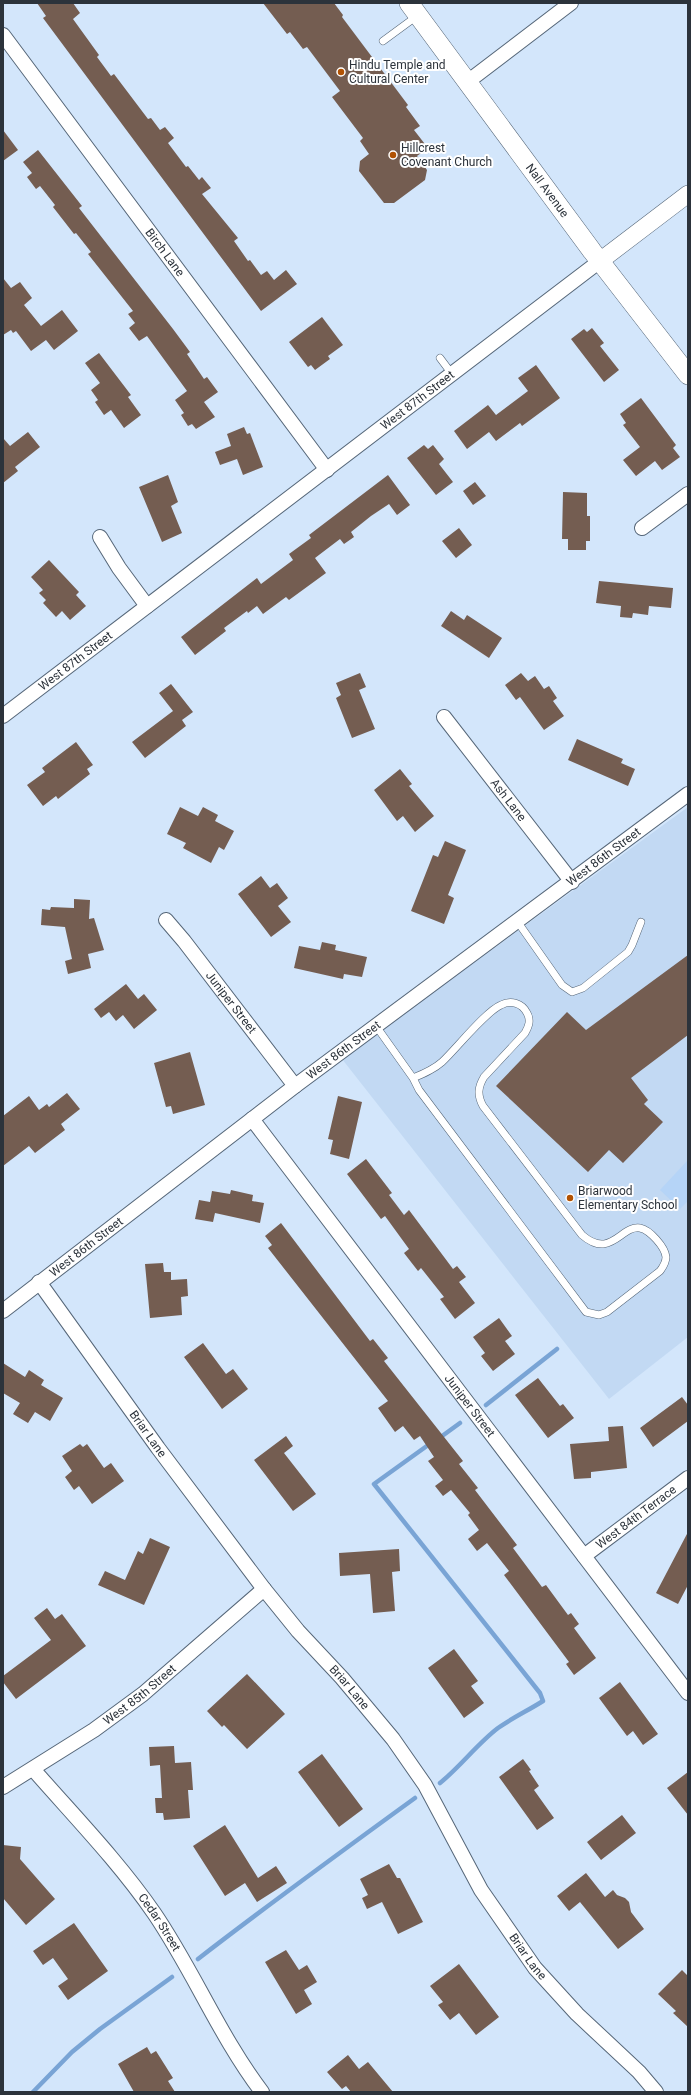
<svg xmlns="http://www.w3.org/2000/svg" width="691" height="2095" font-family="Roboto,sans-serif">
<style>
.built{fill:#c2d9f3}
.green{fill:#b5d4f7}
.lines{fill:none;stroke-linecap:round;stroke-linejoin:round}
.stream{stroke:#79a4d5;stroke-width:4.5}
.building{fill:#745d51}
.service-casing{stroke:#566779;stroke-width:8}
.minor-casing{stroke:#566779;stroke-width:16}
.tertiary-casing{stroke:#566779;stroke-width:18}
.secondary-casing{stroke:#566779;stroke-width:20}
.service{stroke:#fff;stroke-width:7}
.minor{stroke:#fff;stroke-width:14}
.tertiary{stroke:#fff;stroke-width:17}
.secondary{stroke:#fff;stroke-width:19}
.poi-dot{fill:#b15203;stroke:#fff;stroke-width:1.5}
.labels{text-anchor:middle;stroke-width:4;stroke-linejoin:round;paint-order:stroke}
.poi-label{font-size:12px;fill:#2c333b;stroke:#fff;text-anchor:start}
.street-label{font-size:12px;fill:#2c333b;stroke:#fff}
</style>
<rect width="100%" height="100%" fill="#d3e6fb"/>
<path class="built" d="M688,807V1337L609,1399L342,1059Z"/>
<path class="green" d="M688,1160V1201L680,1209L660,1190Z"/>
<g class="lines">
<path class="stream" d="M486,1405L557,1349
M438,1439L460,1423
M431,1443L374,1484L540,1693L543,1701C529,1710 512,1718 498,1728C477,1744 461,1766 440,1783
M198,1959C269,1904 342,1851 415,1798
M33,2092L72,2052L100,2029L172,1977"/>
</g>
<path class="building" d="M37,3H73L80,13L73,19L99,55L97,57L111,76L114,74L148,119L151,118L160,130L165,127L174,138L168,143L186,167L188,166L199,180L202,177L211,188L202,194L238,238L234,241L248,261L250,260L261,275L267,271L274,280L286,270L297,284L261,311L43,18L46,16Z
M263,3H334L343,15L342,17L408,105L406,107L420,126L414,130L428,148L417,156L427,170L425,180L394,203H384L359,171L360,161L369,154L360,141L363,138L332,97L340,91L307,47L303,49L290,32L287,34Z
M3,130L18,150L3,161Z
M38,150L82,206L79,208L173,329L190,352L187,354L204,379L207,377L218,392L204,402L215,417L196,429L192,424L188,426L181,415L184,413L175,400L187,391L147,336L139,341L129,328L135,323L128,314L133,311L88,254L91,252L76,233L74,234L53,207L55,205L40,186L36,189L27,177L32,173L23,162Z
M3,278L11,288L20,282L32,298L24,305L41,326L62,310L78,331L54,350L46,340L31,351L16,331L13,333L11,330L3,335Z
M322,317L343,345L328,356L330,359L315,370L311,365L308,367L289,342Z
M592,328L604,343L600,346L619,370L604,382L571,339L584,329L587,332Z
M99,353L131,395L128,397L141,415L124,428L111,410L104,415L95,402L98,400L91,390L100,383L85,363Z
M536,365L560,398L522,426L520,423L496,441L489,432L467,449L454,431L488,405L496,415L528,391L518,378Z
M641,398L676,445L673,448L680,457L662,470L655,461L636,476L623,460L640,447L623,425L626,423L620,414Z
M244,427L247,434L250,433L263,467L243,475L237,459L220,465L215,452L231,446L227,434Z
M28,432L40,447L15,467L18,471L3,483V438L10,446Z
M424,445L428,449L433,445L444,459L439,464L453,482L436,495L407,458Z
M168,475L178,502L171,506L182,533L162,542L139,487Z
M388,475L410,505L397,515L389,504L371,516L351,532L354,537L344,544L340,539L315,558L326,573L289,600L286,597L263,614L257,606L248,613L247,611L224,628L226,631L195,655L181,637L257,578L261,584L293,560L289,554L311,538L309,535Z
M475,482L486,496L473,505L463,491Z
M563,492L587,493V516H590V541H586V550H568V539H562Z
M459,528L472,545L456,558L442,541Z
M49,560L79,592L76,595L86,606L70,620L62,611L56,617L43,603L46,600L39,593L43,590L31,577Z
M599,581L673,588L671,608L649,606L648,615L633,613L632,618L620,617L621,606L596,603Z
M451,611L464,620L467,615L502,638L489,658L441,626Z
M360,673L366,687L359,690L375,729L352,738L336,698L341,695L336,683Z
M521,673L528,681L535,676L544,689L549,686L557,698L553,701L564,716L544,730L520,697L516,700L505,685Z
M171,684L193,712L182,720L186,726L145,758L132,742L173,711L159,693Z
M577,739L623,759L621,763L635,769L628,786L568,760Z
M76,742L93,765L87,769L90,774L58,799L56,796L43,806L27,785L45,772L42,768Z
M400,769L412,784L409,786L434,816L415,832L403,816L397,821L374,790Z
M180,807L198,816L203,807L218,815L215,821L234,831L224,850L219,847L211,863L183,848L186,843L167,834Z
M445,841L466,850L448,895L454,898L444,924L411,911L433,855L438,857Z
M261,876L270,888L277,883L288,898L278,906L291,922L271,937L238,894Z
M74,899L90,900L89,919L94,918L104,950L88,954L91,968L68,974L65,961L72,959L65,927L41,925L42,909L50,910L51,907L74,908Z
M322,942L336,945L335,950L367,957L362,977L344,974L343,979L294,968L299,946L320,950Z
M688,955V1035L631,1078L648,1100L644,1104L663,1122L623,1163L609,1150L588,1172L496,1086L567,1012L586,1030Z
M126,984L138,999L144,994L157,1010L134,1029L123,1015L116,1021L109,1012L101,1018L94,1009Z
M190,1052L205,1105L173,1114L171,1106L166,1107L154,1063Z
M67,1093L80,1109L61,1124L65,1130L35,1153L29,1146L3,1166V1116L29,1096L39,1110L47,1104L49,1107Z
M338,1096L362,1102L349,1159L330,1154L333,1140L328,1139Z
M366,1159L392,1193L389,1195L404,1215L409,1210L453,1269L457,1266L466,1277L459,1282L475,1303L455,1319L440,1299L444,1297L421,1268L418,1271L404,1253L409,1249L385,1216L381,1219L347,1174Z
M231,1190L253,1195L252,1201L264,1203L260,1223L215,1213L213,1222L195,1219L199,1200L210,1202L212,1191L230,1194Z
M281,1223L370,1341L373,1339L388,1358L384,1361L463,1461L459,1464L478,1488L475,1490L517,1545L513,1548L542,1587L546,1585L568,1615L571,1613L579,1624L574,1628L596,1658L574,1675L566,1664L569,1662L504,1575L509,1571L487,1543L477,1551L468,1539L479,1530L468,1515L470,1513L451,1490L443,1496L435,1486L443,1480L428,1461L434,1457L420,1436L414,1440L403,1426L395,1432L378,1408L388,1401L268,1248L272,1245L265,1236Z
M163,1263L164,1272H171V1280L187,1279L188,1296L181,1297L182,1315L150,1318L145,1264Z
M499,1318L512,1336L505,1341L515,1354L493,1371L481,1356L485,1353L473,1337Z
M203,1343L226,1374L233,1369L248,1389L222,1409L184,1357Z
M3,1363L25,1377L29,1370L44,1380L41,1385L63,1398L50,1421L35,1412L28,1423L13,1414L20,1403L3,1393Z
M538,1378L560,1406L563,1404L574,1418L548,1438L515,1395Z
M682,1397L688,1405V1421L653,1447L640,1428Z
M623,1426L627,1468L591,1472V1478L574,1479L570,1444L609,1441L608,1427Z
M286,1436L293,1446L284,1453L316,1494L293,1511L254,1460Z
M80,1444L83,1447L87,1444L104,1468L111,1463L124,1481L92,1504L79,1486L74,1490L65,1477L72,1471L62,1456Z
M688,1532V1585L678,1604L656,1593Z
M150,1538L170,1547L144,1605L98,1585L105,1571L125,1580L138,1551L143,1554Z
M399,1549L400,1571L392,1572L395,1611L373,1613L370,1574L340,1576L339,1553Z
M47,1608L55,1619L62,1614L86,1646L16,1699L3,1682V1676L51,1640L34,1618Z
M454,1649L478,1681L471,1686L484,1703L464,1718L428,1668Z
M247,1674L285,1714L247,1749L224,1725L222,1727L207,1711Z
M620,1682L658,1734L643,1745L633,1731L627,1736L599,1698Z
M174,1746L175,1763L191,1762L193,1790H188L190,1818L164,1820L163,1813H156L155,1798H162L160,1765L150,1766L149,1747Z
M322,1754L363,1809L339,1827L298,1772Z
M523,1759L531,1770L529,1771L539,1786L534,1790L554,1818L537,1830L499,1777Z
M688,1772V1815L667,1788Z
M622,1815L636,1833L601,1860L587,1842Z
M225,1825L258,1878L276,1866L287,1883L257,1902L245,1883L225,1896L193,1846Z
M3,1845L21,1847L20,1859L55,1899L26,1925L3,1898Z
M389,1864L397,1878H400L423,1922L398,1934L382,1902L367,1909L362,1898L368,1895L360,1879Z
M586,1873L605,1897L613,1890L617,1895L625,1898L629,1902L631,1912L644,1929L618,1949L580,1902L569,1911L557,1896Z
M74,1923L108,1971L68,2000L58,1986L68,1979L53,1958L43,1965L33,1951Z
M286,1950L299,1970L307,1965L317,1982L304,1990L312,2004L296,2014L265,1962Z
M459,1964L499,2017L476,2035L459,2013L450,2020L438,2005L443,2002L430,1986Z
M682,1970L688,1976V2027L673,2013L676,2011L658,1994Z
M147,2047L151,2054L156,2051L173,2078L168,2081L175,2092H134L118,2064Z
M348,2055L359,2069L368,2062L393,2092H351L346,2086L342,2089L327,2072Z"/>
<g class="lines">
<defs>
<path id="service" d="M383,41L417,16
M440,358L452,374
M517,921L562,985L572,992L583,988L628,952L632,945L641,922
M376,1026L413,1078L419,1090L586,1312L599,1315L607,1312L660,1271C663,1267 666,1263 666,1257C665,1247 650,1230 640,1228C621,1225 611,1260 582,1235L483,1106C477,1095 478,1087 484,1077L525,1033C529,1026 531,1020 527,1013C522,1003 511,1000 501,1005C486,1011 456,1049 442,1062C433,1070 423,1074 413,1078"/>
<g id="minor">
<path id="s1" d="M3,35L327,470"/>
<path d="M466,83L571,3"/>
<path d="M642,528L688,494"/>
<path d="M100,537L119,568L147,606"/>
<path id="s2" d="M3,716L600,261"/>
<path id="s3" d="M444,717L572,882"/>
<path id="s4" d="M166,920L184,941L295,1086"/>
<path id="s5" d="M252,1119L688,1693"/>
<path id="s6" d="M39,1282L158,1448L264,1589L298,1631L342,1678L393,1739L425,1785L481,1890L535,1968L577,2014L639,2072L656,2092"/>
<path id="s7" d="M3,1311L295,1086L688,794"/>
<path id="s8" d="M584,1556L688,1478"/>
<path id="s9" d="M33,1769C74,1816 118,1861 154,1913C193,1970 220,2037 262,2092"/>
<path id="s10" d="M3,1787L94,1730L143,1694L264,1589"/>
</g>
<path id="tertiary" d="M600,261L688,194"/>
<g id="secondary">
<path id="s11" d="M409,3L592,251L688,375"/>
</g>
</defs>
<use href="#service" class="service-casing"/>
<use href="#minor" class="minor-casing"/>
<use href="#tertiary" class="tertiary-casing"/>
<use href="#secondary" class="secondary-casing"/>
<use href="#service" class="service"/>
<use href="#minor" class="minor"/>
<use href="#tertiary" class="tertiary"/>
<use href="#secondary" class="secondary"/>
</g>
<g class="poi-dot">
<circle cx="341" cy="72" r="4"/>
<circle cx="393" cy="155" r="4"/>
<circle cx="570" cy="1198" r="4"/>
</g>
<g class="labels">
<g class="poi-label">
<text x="349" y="69">Hindu Temple and<tspan x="349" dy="14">Cultural Center</tspan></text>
<text x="401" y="152">Hillcrest<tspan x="401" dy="14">Covenant Church</tspan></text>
<text x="578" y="1195">Briarwood<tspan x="578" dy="14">Elementary School</tspan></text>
</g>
<g class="street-label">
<text dy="4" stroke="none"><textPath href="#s11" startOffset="233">Nall Avenue</textPath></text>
<text dy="4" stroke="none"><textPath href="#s1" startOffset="271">Birch Lane</textPath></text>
<text dy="4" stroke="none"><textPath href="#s2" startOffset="521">West 87th Street</textPath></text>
<text dy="4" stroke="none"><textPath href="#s2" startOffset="91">West 87th Street</textPath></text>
<text dy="4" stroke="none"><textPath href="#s3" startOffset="105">Ash Lane</textPath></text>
<text dy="4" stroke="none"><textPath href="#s7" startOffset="753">West 86th Street</textPath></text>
<text dy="4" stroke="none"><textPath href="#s4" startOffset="105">Juniper Street</textPath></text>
<text dy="4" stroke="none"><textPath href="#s7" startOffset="429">West 86th Street</textPath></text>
<text dy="4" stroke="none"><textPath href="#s7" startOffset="105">West 86th Street</textPath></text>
<text dy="4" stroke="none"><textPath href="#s5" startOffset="360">Juniper Street</textPath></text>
<text dy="4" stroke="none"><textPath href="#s6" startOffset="187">Briar Lane</textPath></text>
<text dy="4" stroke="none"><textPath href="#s8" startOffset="65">West 84th Terrace</textPath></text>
<text dy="4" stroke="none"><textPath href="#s6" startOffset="511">Briar Lane</textPath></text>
<text dy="4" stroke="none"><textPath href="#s10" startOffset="165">West 85th Street</textPath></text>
<text dy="4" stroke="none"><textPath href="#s9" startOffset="199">Cedar Street</textPath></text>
<text dy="4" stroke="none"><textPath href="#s6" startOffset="835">Briar Lane</textPath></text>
</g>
</g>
<rect width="691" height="2095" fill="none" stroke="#2c333b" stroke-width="8"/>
</svg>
